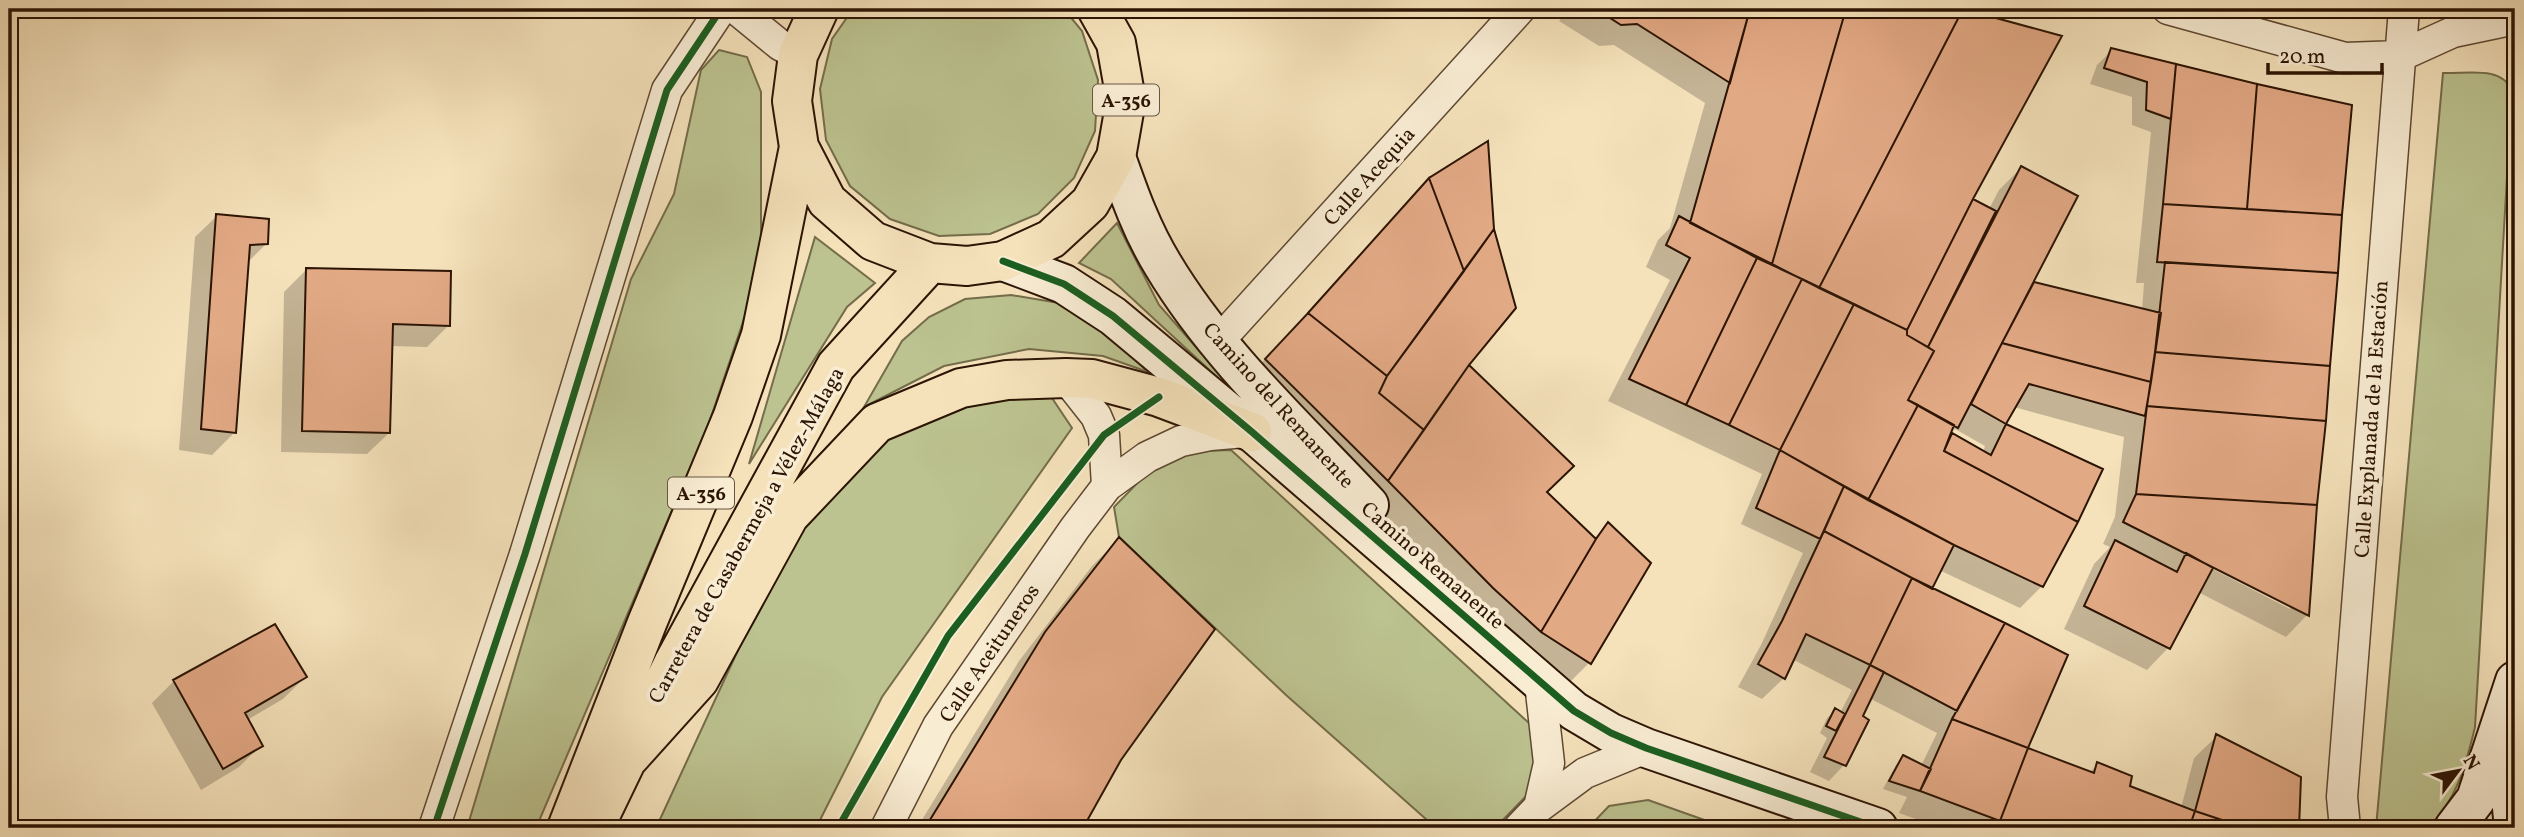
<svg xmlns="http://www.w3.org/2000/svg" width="2524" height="837" font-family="Vollkorn,serif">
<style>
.green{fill:#bcc390;stroke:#746c4a;stroke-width:2}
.shadow{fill:#0003;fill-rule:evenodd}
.building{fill:#e2a985;stroke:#2c1404;stroke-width:2}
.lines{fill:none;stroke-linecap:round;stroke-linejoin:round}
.street-casing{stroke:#5e4832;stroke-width:33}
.secondary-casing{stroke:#2c1404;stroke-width:42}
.primary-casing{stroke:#2c1404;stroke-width:42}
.street{stroke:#f8ecd3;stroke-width:30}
.secondary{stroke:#f8ecd3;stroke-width:38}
.primary{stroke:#f5e2bb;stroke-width:38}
.cycleway-casing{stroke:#f8ecd3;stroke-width:11}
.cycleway{stroke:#1b5e20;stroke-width:7}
.labels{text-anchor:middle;stroke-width:7;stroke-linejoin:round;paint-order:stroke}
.shield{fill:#f8ecd3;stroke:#695542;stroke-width:2}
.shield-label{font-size:19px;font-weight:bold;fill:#2c1404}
.street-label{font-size:21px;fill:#2c1404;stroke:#f8ecd3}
</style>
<rect width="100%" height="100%" fill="#f5e2bb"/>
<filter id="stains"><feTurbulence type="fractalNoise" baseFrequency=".00286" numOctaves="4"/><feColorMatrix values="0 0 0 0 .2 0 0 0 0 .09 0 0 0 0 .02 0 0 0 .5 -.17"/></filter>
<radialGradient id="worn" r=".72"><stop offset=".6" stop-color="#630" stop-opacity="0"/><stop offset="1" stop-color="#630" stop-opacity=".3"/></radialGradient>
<path class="green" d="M853,9H1064L1082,31L1098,80L1095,131L1074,178L1038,214L990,234L939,236L890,219L850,186L826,140L820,89L832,39Z
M719,50L747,57L761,92V268L708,426L536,828H467L631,279L674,194L701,70Z
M2443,73C2466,74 2502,65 2512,91L2475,727C2466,765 2457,800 2428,828H2376Z
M1117,223L1159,305L1244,402L1111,279L1079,263Z
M815,237L875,283L847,307L749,464Z
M1011,295L1059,303L1105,331L1148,372L1103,356L1029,349L944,366L864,407L902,341L929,317L965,299Z
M1048,392L1072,428L882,697L816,828H656L739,648L805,518L869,445L945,408Z
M1231,450L1530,724L1536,757V786L1495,828H1436L1286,695L1119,537L1114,507L1154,466L1178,452Z
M1648,800L1727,828H1588L1609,806Z"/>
<path class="shadow" d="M1569,9H1960L2060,37L1971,199L1989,209L1999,190L2021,168L2031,283L2142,310L2144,283H2136L2151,132L2132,125V97L2090,84L2097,65L2112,50L2350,106L2307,615L2286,637L2198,592L2168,648L2147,670L2064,629L2094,564L2110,547L2103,544L2115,517L2124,437L2014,407L2004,425L2100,470L2042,586L2020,608L1939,570L1930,589L2026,749L2089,773L2098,764L2128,787L2181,808L2194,758L2216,737L2299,778L2297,828H1941L1899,813L1907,797L1883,789L1896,765L1903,757L1921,766L1937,733L1869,698L1861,716L1867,721L1844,765L1829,781L1810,772L1827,738L1820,733L1827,718L1835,711L1840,713L1852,690L1792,659L1784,678L1762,699L1738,687L1761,645L1803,553L1741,524L1762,474L1608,401L1670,280L1646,267L1658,240L1670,228L1705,103L1614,45L1599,46L1559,21ZM1955,429L1985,446L1983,452L1950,434ZM2206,562L2290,605V609L2205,565Z
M2314,9H2344L2337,15Z
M1430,179L1466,365L1545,492L1593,539L1608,525L1589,663L1568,684L1513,657L1244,382Z
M217,216L266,244L247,263L234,433L212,455L179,450L195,237Z
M306,270L449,325L427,347L391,346L389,433L367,454L281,452L284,292Z
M1119,539L1120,759L1081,828H917L1019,661L1092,566Z
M274,626L305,677L283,699L247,720L260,746L239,767L201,790L152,703L174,681Z"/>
<path class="building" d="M1596,9H1750L1730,83L1637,24L1621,25Z
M1750,9H1846L1772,264L1690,223Z
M1846,9H1963L1819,288L1772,264Z
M1963,9L2062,36L1973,199L1907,330L1819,288Z
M2111,48L2176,64L2171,119L2146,110L2147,82L2104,68Z
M2176,64L2257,84L2247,209L2163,204Z
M2257,84L2352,105L2342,215L2247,209Z
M1488,141L1494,229L1464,271L1429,178Z
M2021,166L2078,196L1958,428L1908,400L1934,351L1928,347Z
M1429,178L1464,271L1387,376L1308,313Z
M1973,199L1996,211L1928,347L1907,335V330Z
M2163,204L2342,215L2338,273L2157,262Z
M216,214L269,219L268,244L250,245L236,433L201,429Z
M1679,216L1757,258L1686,405L1629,379L1690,258L1666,245Z
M1494,229L1516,308L1469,365L1424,430L1379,393L1387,376Z
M1757,258L1802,279L1729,425L1686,405Z
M2165,262L2338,273L2330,366L2155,352Z
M306,268L451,271L450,326L393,324L390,433L302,431Z
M1802,279L1854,304L1780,450L1729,425Z
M2034,282L2161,313L2151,382L2002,343Z
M1854,304L1907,330V335L1934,351L1908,400L1918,405L1868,500L1780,450Z
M1308,313L1387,376L1379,393L1424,430L1388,481L1265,359Z
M2002,343L2151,382L2145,416L2029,384L2006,424L1971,404Z
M2155,352L2330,366L2326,421L2147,406Z
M1469,365L1574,466L1547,492L1596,539L1541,632L1493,588L1388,481Z
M1918,405L1954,425L1944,451L2078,522L2043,587L1954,545L1868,500Z
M2147,406L2326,421L2317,505L2136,494Z
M2006,424L2103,469L2078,522L1944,451L1952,433L1991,455Z
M1780,450L1844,486L1820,539L1756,508Z
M1844,486L1954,545L1932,589L1824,531Z
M2136,494L2317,505L2309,616L2123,522Z
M1608,522L1651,563L1591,664L1541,632L1596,539Z
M1824,531L1912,578L1870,665L1806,634L1785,679L1758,664L1782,621Z
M1119,537L1215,629L1121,760L1083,828H925L1045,632Z
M2115,540L2177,572L2186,553L2213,568L2170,649L2084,606Z
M1912,578L2005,623L1957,711L1870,665Z
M2005,623L2068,655L2028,748L1952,719Z
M275,624L307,677L245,713L263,746L223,769L173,680Z
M1870,665L1884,672L1863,716L1869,720L1846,766L1824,757Z
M1835,708L1845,714L1836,731L1826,726Z
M1952,719L2028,748L2000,821L1920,791Z
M2216,734L2301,777L2299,828H2246L2195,811Z
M2028,748L2094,773L2097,762L2132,776L2130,786L2195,811L2189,828H2020L2000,821Z
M1903,755L1931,769L1920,791L1889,781Z
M2195,811L2246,828H2189Z"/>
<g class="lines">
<defs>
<path id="street" d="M736,9L780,45L798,55
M2168,9L2345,58L2400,56L2453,32L2515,19
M1217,343L1520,9
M1066,378L1096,416L1104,435L1107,486
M1539,807L1549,763L1540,683
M435,825L525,554L667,90L721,9
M886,828L938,726L1075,528L1107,486L1147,457L1181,441L1210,435L1245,432
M1519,828L1539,807L1585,773L1646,748
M2345,828L2342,797L2404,9"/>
<path id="secondary" d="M1116,157C1129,194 1142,231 1163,265C1216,354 1298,429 1369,505
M1003,261L1064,284L1113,316L1252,432L1574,711L1611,733L1646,748L1878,828
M2454,828L2476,799L2515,681
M2514,828L2512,808L2515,757"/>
<path id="primary" d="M819,9L798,55L792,101L799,147L827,201L873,241L930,263L967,266L1003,261L1051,239L1090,203L1116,157L1126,100L1116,43L1097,9
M627,760L699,680L789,516L877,423L961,388L1007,380L1066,378L1092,379L1159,397L1252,432
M567,828L647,623L733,416L761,335L799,147
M594,828L674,662L836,366L930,263"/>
</defs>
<use href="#street" class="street-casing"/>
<use href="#secondary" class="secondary-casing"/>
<use href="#primary" class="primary-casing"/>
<use href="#street" class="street"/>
<use href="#secondary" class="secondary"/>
<use href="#primary" class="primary"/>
<defs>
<path id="cycleway" d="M1003,261L1064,284L1113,316L1252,432L1574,711L1611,733L1646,748L1878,828
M435,825L525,554L667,90L721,9
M838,828L948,636L1104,435L1159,397"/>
</defs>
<use href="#cycleway" class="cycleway-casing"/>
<use href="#cycleway" class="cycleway"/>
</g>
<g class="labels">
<g class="shield">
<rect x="1093" y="84.5" width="66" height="31" rx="5"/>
<rect x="668" y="477.5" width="66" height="31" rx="5"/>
</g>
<g class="shield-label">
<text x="1126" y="107">A-356</text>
<text x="701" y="500">A-356</text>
</g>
<g class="street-label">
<text transform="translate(1369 176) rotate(-48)" y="7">Calle Acequia</text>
<text transform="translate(1279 405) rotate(48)" y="7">Camino del Remanente</text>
<text transform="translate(2371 419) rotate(-86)" y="7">Calle Explanada de la Estación</text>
<text transform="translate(746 535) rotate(-61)" y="7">Carretera de Casabermeja a Vélez-Málaga</text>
<text transform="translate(1433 565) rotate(41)" y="7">Camino Remanente</text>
<text transform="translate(989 653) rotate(-56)" y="7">Calle Aceituneros</text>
</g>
</g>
<rect width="2524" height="837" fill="none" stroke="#f5e2bb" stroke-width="35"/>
<rect x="10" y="10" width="2503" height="816" fill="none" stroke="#2c1404" stroke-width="3.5"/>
<rect x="18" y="18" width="2489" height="802" fill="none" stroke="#2c1404" stroke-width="2"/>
<g transform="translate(2458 771) rotate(58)" stroke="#f8ecd3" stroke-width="5" paint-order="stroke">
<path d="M0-5L12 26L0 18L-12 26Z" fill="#2c1404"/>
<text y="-10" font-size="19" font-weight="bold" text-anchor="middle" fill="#2c1404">N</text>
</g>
<path d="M2268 63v10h114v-10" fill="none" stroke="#2c1404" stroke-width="3.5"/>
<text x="2279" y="63" font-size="21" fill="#2c1404" stroke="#f8ecd3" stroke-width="5" paint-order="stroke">20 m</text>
<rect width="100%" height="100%" filter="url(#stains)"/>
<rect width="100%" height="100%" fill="url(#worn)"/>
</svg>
